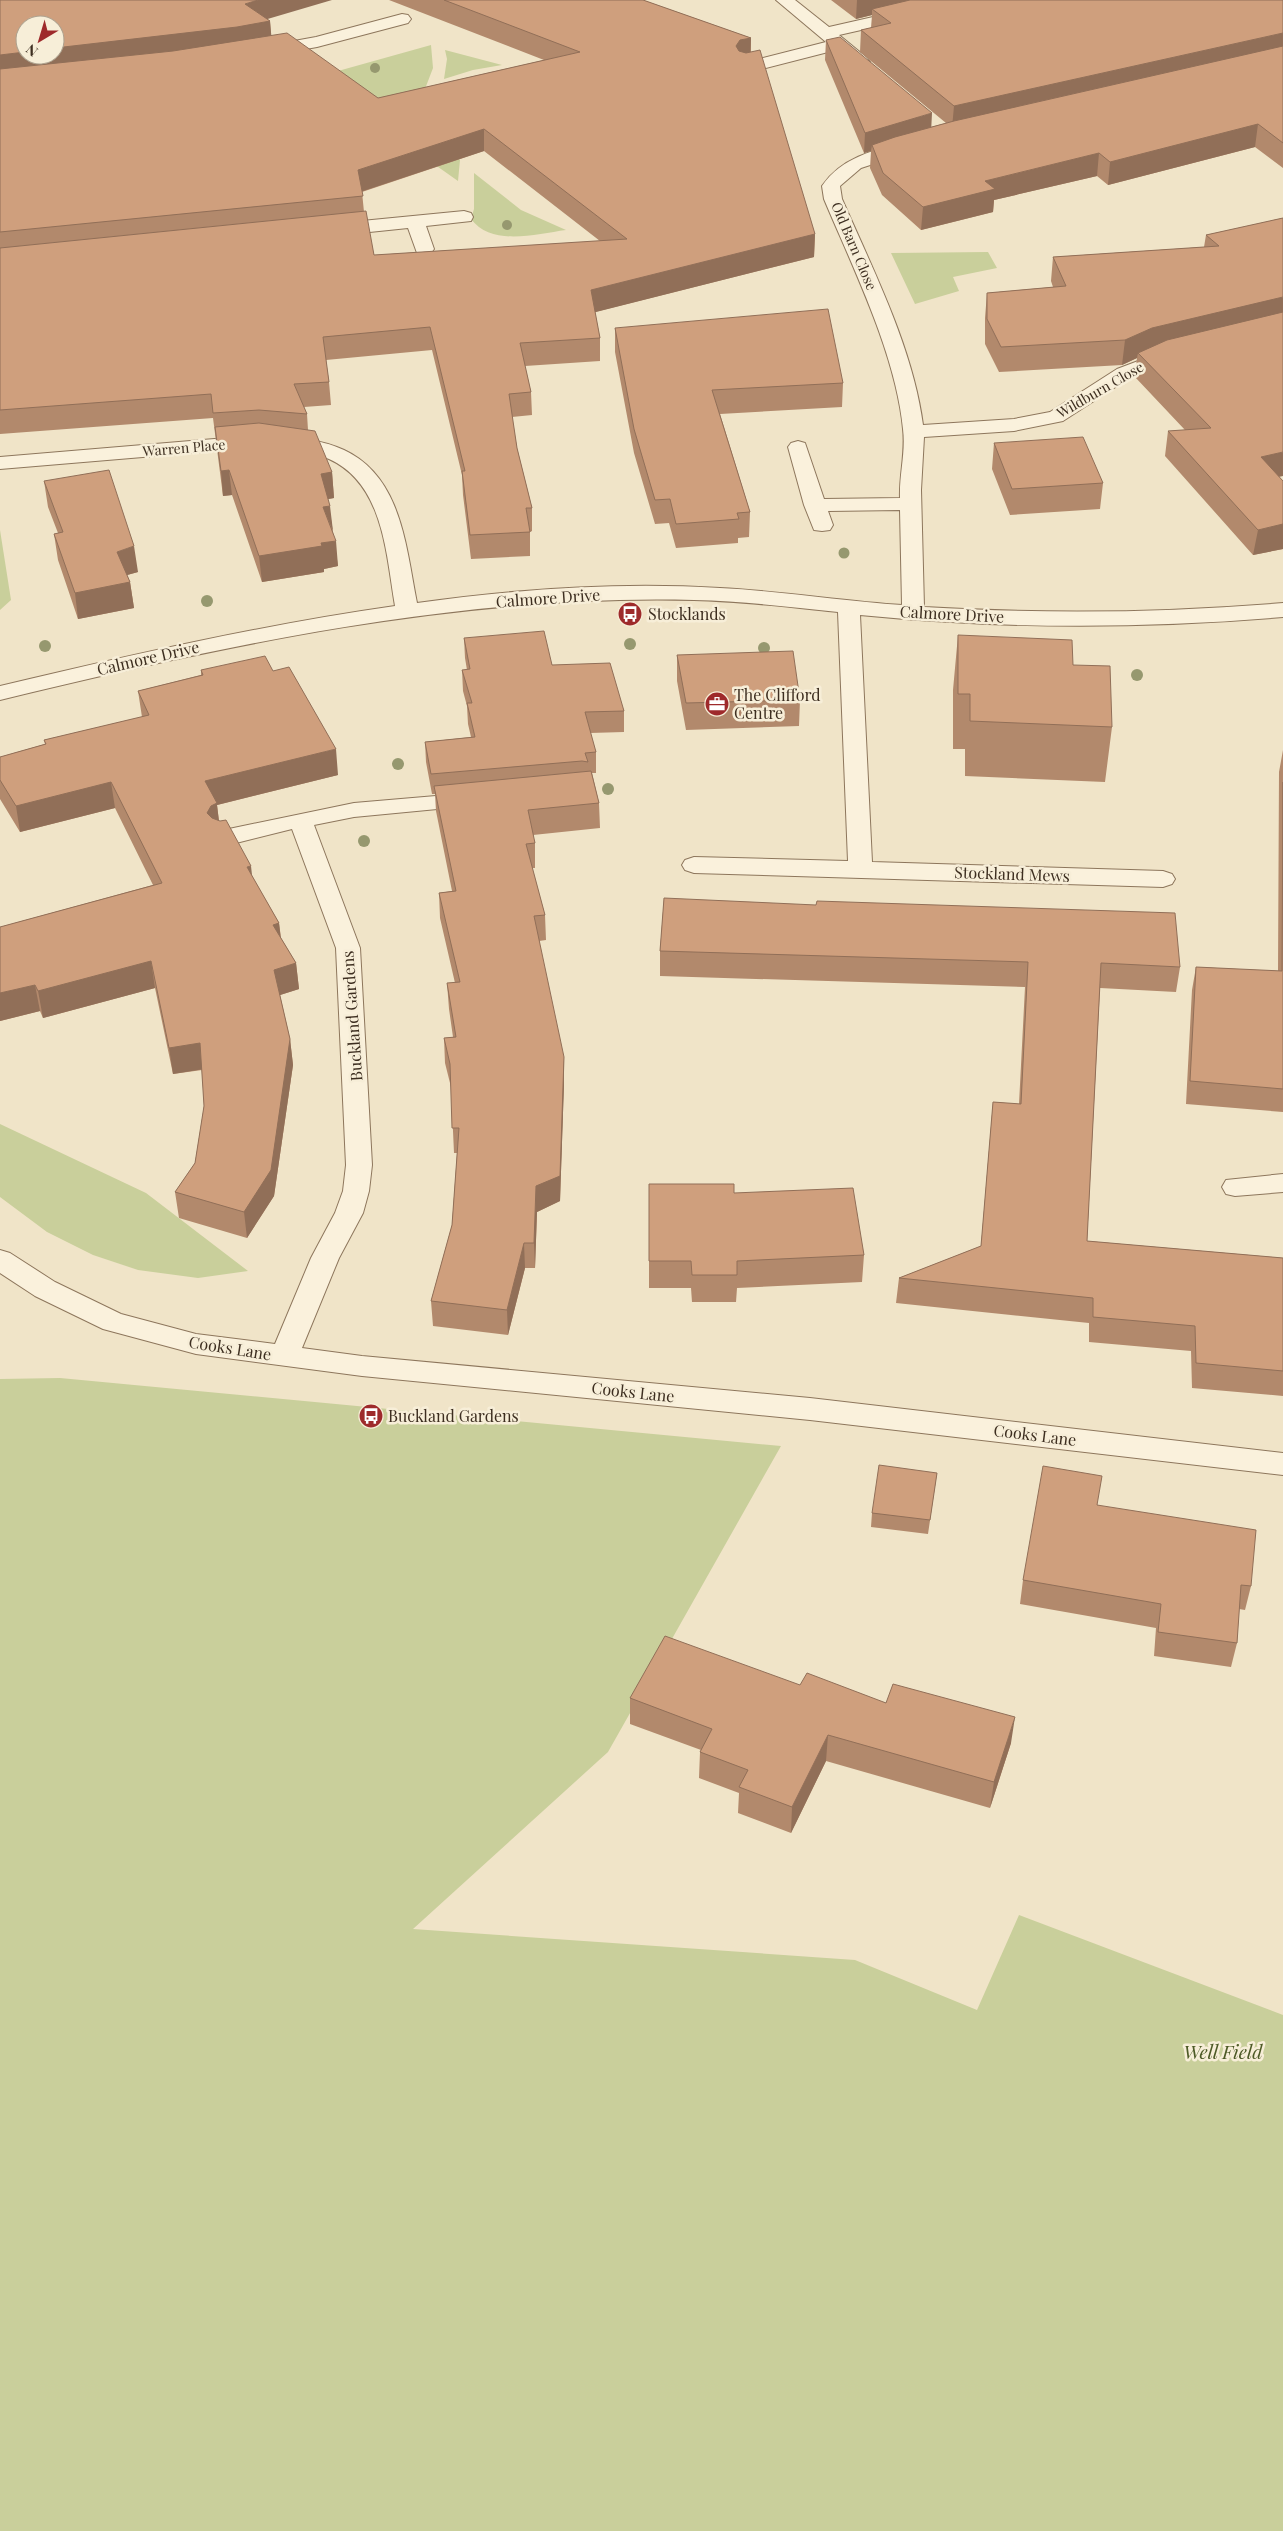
<svg xmlns="http://www.w3.org/2000/svg" width="1283" height="2531" font-family="'Playfair Display',serif">
<style>
.green{fill:#c9cf9b}
.lines{fill:none;stroke-linecap:round;stroke-linejoin:round}
.minor-casing{stroke:#8d765c;stroke-width:2}
.minor{fill:#faf1dc;fill-rule:evenodd}
.tree{fill:#96986f}
.wall{fill:#b2896c;fill-rule:evenodd}
.shaded-wall{fill:#916f58}
.building{fill:#cf9f7d;stroke:#916f58}
.labels{text-anchor:middle;stroke-width:5;stroke-linejoin:round;paint-order:stroke}
.far-street-label{font-size:14px;fill:#3d2e20;stroke:#f7eed8}
.street-label{font-size:16px;fill:#3d2e20;stroke:#f7eed8}
.poi-label{font-size:16px;fill:#3d2e20;stroke:#f7eed8;text-anchor:start}
.near-park-label{font-size:19px;font-style:italic;fill:#4d5a26;stroke:#f7eed8}
</style>
<rect width="100%" height="100%" fill="#f0e4c8"/>
<path class="green" d="M431,45L433,68L420,102L438,141L460,160L458,181L407,145L338,71Z
M445,50L502,65L473,70L444,79L447,59Z
M474,173L521,210L566,230C536,234 492,247 471,219L474,209Z
M988,252L997,268L953,277L959,291L915,304L891,253Z
M0,530L11,600L0,610Z
M0,1124L146,1193L248,1271L198,1278L138,1270L93,1255L47,1232L0,1197Z
M60,1378L781,1446L608,1752L413,1929L855,1960L977,2010L1019,1915L1283,2015V2531H0V1379Z"/>
<g class="lines">
<defs>
<path id="minor" d="M776,0H795L829,27L948,0H979L976,4L839,35L867,58L870,62L867,66H855L836,50L746,73L740,72L737,68L740,64L826,42Z
M402,14L408,15L411,19L408,23L317,47L267,56L261,55L258,51L261,47L316,37Z
M907,142L913,143L916,147L913,151L861,168L840,186L842,199C873,270 913,348 923,425L1014,419L1050,412L1117,369L1170,349L1177,351L1180,355L1177,359L1131,377L1063,421L1014,431L924,437L921,490L924,607C1044,614 1163,613 1283,603V617C1142,629 1001,629 860,615L872,862L1163,871L1172,874L1175,879L1172,884L1163,887L694,873L685,870L682,865L685,860L694,857L848,861L838,612C790,607 742,601 694,600C459,594 227,645 0,700V686C131,655 262,625 395,606C386,554 384,484 329,459C308,449 283,449 261,447L0,469V457L261,435C288,437 319,438 344,450C402,477 406,548 417,603C516,589 620,582 720,588C781,591 841,601 902,605L900,510L828,511L833,525L830,530L822,531L814,530L804,505L788,447L791,443L798,441L805,443L824,499L900,498C899,475 906,452 903,429C896,354 853,268 824,199L822,186C842,157 874,150 907,142Z
M464,211L471,213L473,217L471,221L426,226L434,249L431,253H417L408,228L331,236L324,234L322,230L324,226L331,224Z
M471,793L479,795L483,800L479,805L354,817L314,825L360,948L372,1165L369,1191L363,1213L339,1258L302,1348L362,1356L810,1398L1283,1453V1475L810,1420L362,1376L196,1354L103,1329L35,1296L0,1273V1250L10,1253L55,1282L121,1314L196,1334L275,1344L311,1258L335,1213L343,1191L346,1165L336,948L292,829L224,846L216,843L212,838L216,833L224,830L354,803Z
M1283,1174V1192L1235,1196L1226,1194L1222,1187L1226,1180Z"/>
</defs>
<use href="#minor" class="minor-casing"/>
<use href="#minor" class="minor"/>
</g>
<g class="tree">
<circle cx="375" cy="68" r="5"/>
<circle cx="507" cy="225" r="5"/>
<circle cx="844" cy="553" r="5.5"/>
<circle cx="207" cy="601" r="6"/>
<circle cx="630" cy="644" r="6"/>
<circle cx="45" cy="646" r="6"/>
<circle cx="764" cy="648" r="6"/>
<circle cx="1137" cy="675" r="6"/>
<circle cx="398" cy="764" r="6"/>
<circle cx="608" cy="789" r="6"/>
<circle cx="364" cy="841" r="6"/>
</g>
<path class="wall" d="M0,0L267,19L270,21L271,36L378,98L544,60L389,0H643L751,38V52L815,234L814,257L595,312L600,338V361L525,366L531,392L532,415L512,417L517,448L532,508V531L530,532V556L471,559L463,495L462,475L432,350L326,360L329,382L331,405L304,407L307,414L308,430L332,472L334,498L328,499L338,566L324,569V572L262,582L232,495L223,496L213,418L0,434ZM484,151L600,241L374,255L364,212L362,192Z
M831,0H1283V168L1255,147L1108,185L1097,176L994,200L993,212L921,230L882,195L870,168L871,151L864,153L825,60L826,40L931,127L946,123L860,52L861,30L871,28L872,15L856,19Z
M1283,218L1279,477L1283,481V549L1253,555L1165,456L1168,431L1185,430L1135,377L1137,358L1122,365L999,372L985,344V318L987,293L1053,287L1051,281L1053,257L1204,247L1206,235Z
M615,328L843,383L842,407L720,414L750,512L749,537L738,538V543L676,548L669,523L655,524L634,453L615,352Z
M994,443L1103,483L1100,509L1010,515L992,469Z
M44,481L138,572L127,575L130,582L134,608L78,619L58,560L54,534L58,533L48,507Z
M958,635L1112,727L1105,782L965,776V749H953V690Z
M464,638L552,665L624,711V732L590,733L596,752V773H592L599,803L600,828L533,835L535,843V868H532L545,915L546,940L539,941L564,1083L560,1201L537,1212L535,1268H525L508,1335L433,1326L431,1301L452,1225L457,1153H454L451,1087L445,1063L444,1038L453,1037L449,1009L447,983H455L440,918L439,893L452,891L436,811L435,794H432L426,762L425,742L471,737L468,724L467,706L463,691L462,670H467L465,658Z
M677,655L800,700L799,726L686,730L677,681Z
M201,670L273,671L338,775L217,805L219,821L252,876L279,923L281,938L296,963L299,989L280,995L290,1039L293,1065L274,1196L247,1238L179,1218L175,1192L195,1163L204,1106L202,1070L173,1074L155,988L43,1018L40,1011L0,1021V927L153,885L115,808L20,832L0,799V757L45,744L44,740L142,717L138,691L201,675Z
M1283,750V1112L1186,1104L1192,990L1196,967L1278,971L1279,772Z
M664,898L1180,967L1176,992L1100,988L1087,1241L1283,1258V1396L1192,1388L1191,1351L1089,1342V1323L896,1303L899,1278L981,1246L993,1102L1019,1104L1025,987L660,976V951Z
M649,1184L734,1193L864,1255L862,1282L737,1288L736,1302H692L691,1288H649Z
M937,1473L928,1534L871,1527L872,1513Z
M1097,1505L1251,1586L1245,1610L1239,1609L1237,1643L1231,1667L1154,1656L1156,1628L1020,1604L1023,1580Z
M800,1685L886,1703L1011,1743L990,1808L826,1761L791,1833L738,1813L739,1793L699,1778L700,1752L701,1750L630,1724V1698Z"/>
<path class="shaded-wall" d="M258,0H332L247,25L245,4Z
M857,0H939L872,9V15L856,19Z
M270,21L272,43L0,77V55L25,52V55H55V48Z
M1283,33V54L952,128L954,106Z
M751,38L750,59L735,68L736,46L740,40Z
M932,113L931,133L872,145L871,151L864,153L865,133Z
M1258,124L1255,147L1108,185L1110,162Z
M484,129V151L360,192L358,170Z
M1099,153L1097,176L994,200L993,212L921,230L923,207L985,181Z
M815,234L814,257L592,313L591,290Z
M1283,297V321L1138,353L1137,358L1122,365L1125,340L1152,328Z
M1283,452V476L1257,482L1261,457Z
M229,470L232,495L223,496L221,471Z
M332,472L334,498L323,500L321,474Z
M330,506L333,531L323,507Z
M1283,524V549L1253,555L1258,530Z
M336,541L338,566L324,569V572L262,582L259,556L321,543Z
M134,546L138,572L120,577L117,552Z
M130,582L134,608L78,619L75,593Z
M336,749L338,775L217,805L220,830L207,813L205,781Z
M111,782L115,808L20,832L16,806Z
M251,866L254,893L247,867Z
M279,923L282,949L273,925Z
M151,961L155,988L43,1018L38,991Z
M296,963L299,989L277,996L274,970Z
M35,985L40,1011L0,1021V993Z
M290,1039L293,1065L274,1196L247,1238L244,1212Z
M200,1043L204,1069L173,1074L169,1048Z
M564,1057V1083L560,1201L537,1212L535,1268L534,1243L536,1186Z
M524,1243L525,1268L508,1335L507,1310Z
M1015,1717L1011,1743L990,1808L994,1782Z
M828,1735L826,1761L791,1833L792,1807Z"/>
<path class="building" d="M0,0H258L245,4L270,21L237,27L55,48V25H25V52L0,55Z
M444,0H643L751,38L740,40L736,46L739,51L746,53L760,50L815,234L591,290L600,338L520,343L531,392L509,394L517,448L532,508H526L530,532L470,535L462,471H465L430,327L323,337L329,382L294,384L307,414L259,410L213,413L211,394L0,410V248L366,211L374,255L627,239L484,129L358,170L363,196L0,232V69L173,51L287,33L378,98L580,52Z
M910,0H1283V33L954,106L861,30L891,23L872,9Z
M840,37L932,113L865,133L826,40Z
M1283,46V143L1258,124L1110,162L1099,153L985,181L995,189L923,207L883,173L872,145L895,137L954,121Z
M1283,218V297L1152,328L1125,340L1001,347L987,319V293L1066,286L1053,257L1219,246L1206,235Z
M828,309L843,383L712,390L750,512L737,513L739,519L676,524L670,499L655,500L634,429L615,328Z
M1283,312V452L1261,457L1283,481V524L1258,530L1168,431L1211,428L1138,353L1167,340Z
M259,423L315,431L332,472L321,474L330,506L323,507L336,541L321,543L322,546L259,556L229,470L221,471L215,427Z
M1083,437L1103,483L1012,489L994,443Z
M109,470L134,546L117,552L130,582L75,593L54,534L63,532L44,481Z
M544,631L552,665L610,663L624,711L585,712L596,752L585,753L588,762L582,761L431,774L425,742L475,737L467,703H472L462,670L470,669L464,638Z
M958,635L1072,640L1073,665L1110,666L1112,727L970,721V694H958Z
M793,651L800,700L686,703L677,655Z
M265,656L273,671L289,667L336,749L205,781L217,803L211,806L207,813L212,818L220,821L226,820L251,866L247,867L279,923L273,925L296,963L274,970L290,1039L271,1170L244,1212L175,1192L195,1163L204,1106L200,1043L169,1048L151,961L38,991L35,985L0,993V927L162,883L111,782L16,806L0,780V757L46,744L44,740L149,715L138,691L203,675L201,670Z
M591,771L599,803L528,810L535,843L526,844L545,915L534,916L564,1057L560,1176L536,1186L534,1243H524L507,1310L431,1301L452,1225L459,1128H452L450,1064L444,1038L456,1037L447,983L460,982L439,893L456,891L434,786Z
M1283,782V1089L1190,1081L1196,967L1282,971Z
M664,898L816,905L817,901L1175,913L1180,967L1101,963L1087,1241L1283,1258V1371L1196,1363L1195,1326L1093,1317V1298L899,1278L981,1246L993,1102L1021,1104L1028,962L660,951Z
M649,1184H734V1193L853,1188L864,1255L737,1261V1275H692L691,1261H649Z
M879,1465L937,1473L930,1520L872,1513Z
M1043,1466L1102,1476L1097,1505L1256,1530L1251,1586L1241,1585L1237,1643L1158,1632L1161,1604L1023,1580Z
M665,1636L800,1685L807,1673L886,1703L893,1684L1015,1717L994,1782L828,1735L792,1807L739,1787L748,1770L700,1752L712,1729L630,1698Z"/>
<defs>
<symbol id="bus-disc" viewBox="-11 -11 22 22"><circle r="9.5" fill="#9e2a2b" stroke="#f7eed8"/><path d="M-5-6H5V4H4V6H2V4H-2V6H-4V4H-5ZM-3.5-4V0h7V-4ZM-3.5 1.2v1.5H-2V1.2ZM2 1.2v1.5H3.5V1.2Z" fill="#fff"/></symbol>
<symbol id="office-disc" viewBox="-11 -11 22 22"><circle r="9.5" fill="#9e2a2b" stroke="#f7eed8"/><path d="M-6-3h4V-5.5h4V-3h4V5H-6ZM-1-4.5V-3h2v-1.5ZM-6 0V1H6V0Z" fill="#fff"/></symbol>
</defs>
<g fill-rule="evenodd">
<use href="#bus-disc" x="616" y="600" width="28" height="28"/>
<use href="#office-disc" x="703" y="690" width="28" height="28"/>
<use href="#bus-disc" x="357" y="1402" width="28" height="28"/>
</g>
<g class="labels">
<g class="far-street-label">
<text transform="translate(854 246) rotate(67)" y="5">Old Barn Close</text>
<text transform="translate(1100 390) rotate(-30)" y="5">Wildburn Close</text>
<text transform="translate(184 448) rotate(-5)" y="5">Warren Place</text>
</g>
<g class="street-label">
<text transform="translate(548 598) rotate(-4)" y="6">Calmore Drive</text>
<text transform="translate(952 614) rotate(3)" y="6">Calmore Drive</text>
<text transform="translate(148 658) rotate(-13)" y="6">Calmore Drive</text>
<text transform="translate(1012 874) rotate(2)" y="6">Stockland Mews</text>
<text transform="translate(352 1016) rotate(-94)" y="6">Buckland Gardens</text>
<text transform="translate(230 1348) rotate(9)" y="6">Cooks Lane</text>
<text transform="translate(633 1392) rotate(6)" y="6">Cooks Lane</text>
<text transform="translate(1035 1435) rotate(7)" y="6">Cooks Lane</text>
</g>
<g class="poi-label">
<text x="648" y="620">Stocklands</text>
<text x="734" y="701">The Clifford<tspan x="734" dy="18">Centre</tspan></text>
<text x="388" y="1422">Buckland Gardens</text>
</g>
<g class="near-park-label">
<text x="1223" y="2059">Well Field</text>
</g>
</g>
<g transform="translate(40 40) rotate(218)"><circle r="24" fill="#f7eed8" stroke="#ada18e"/>
<path d="M0-4L9 19L0 12L-9 19Z" fill="#9e2a2b"/>
<text y="-8" font-size="14" font-weight="bold" text-anchor="middle" fill="#3d2e20">N</text>
</g>
</svg>
